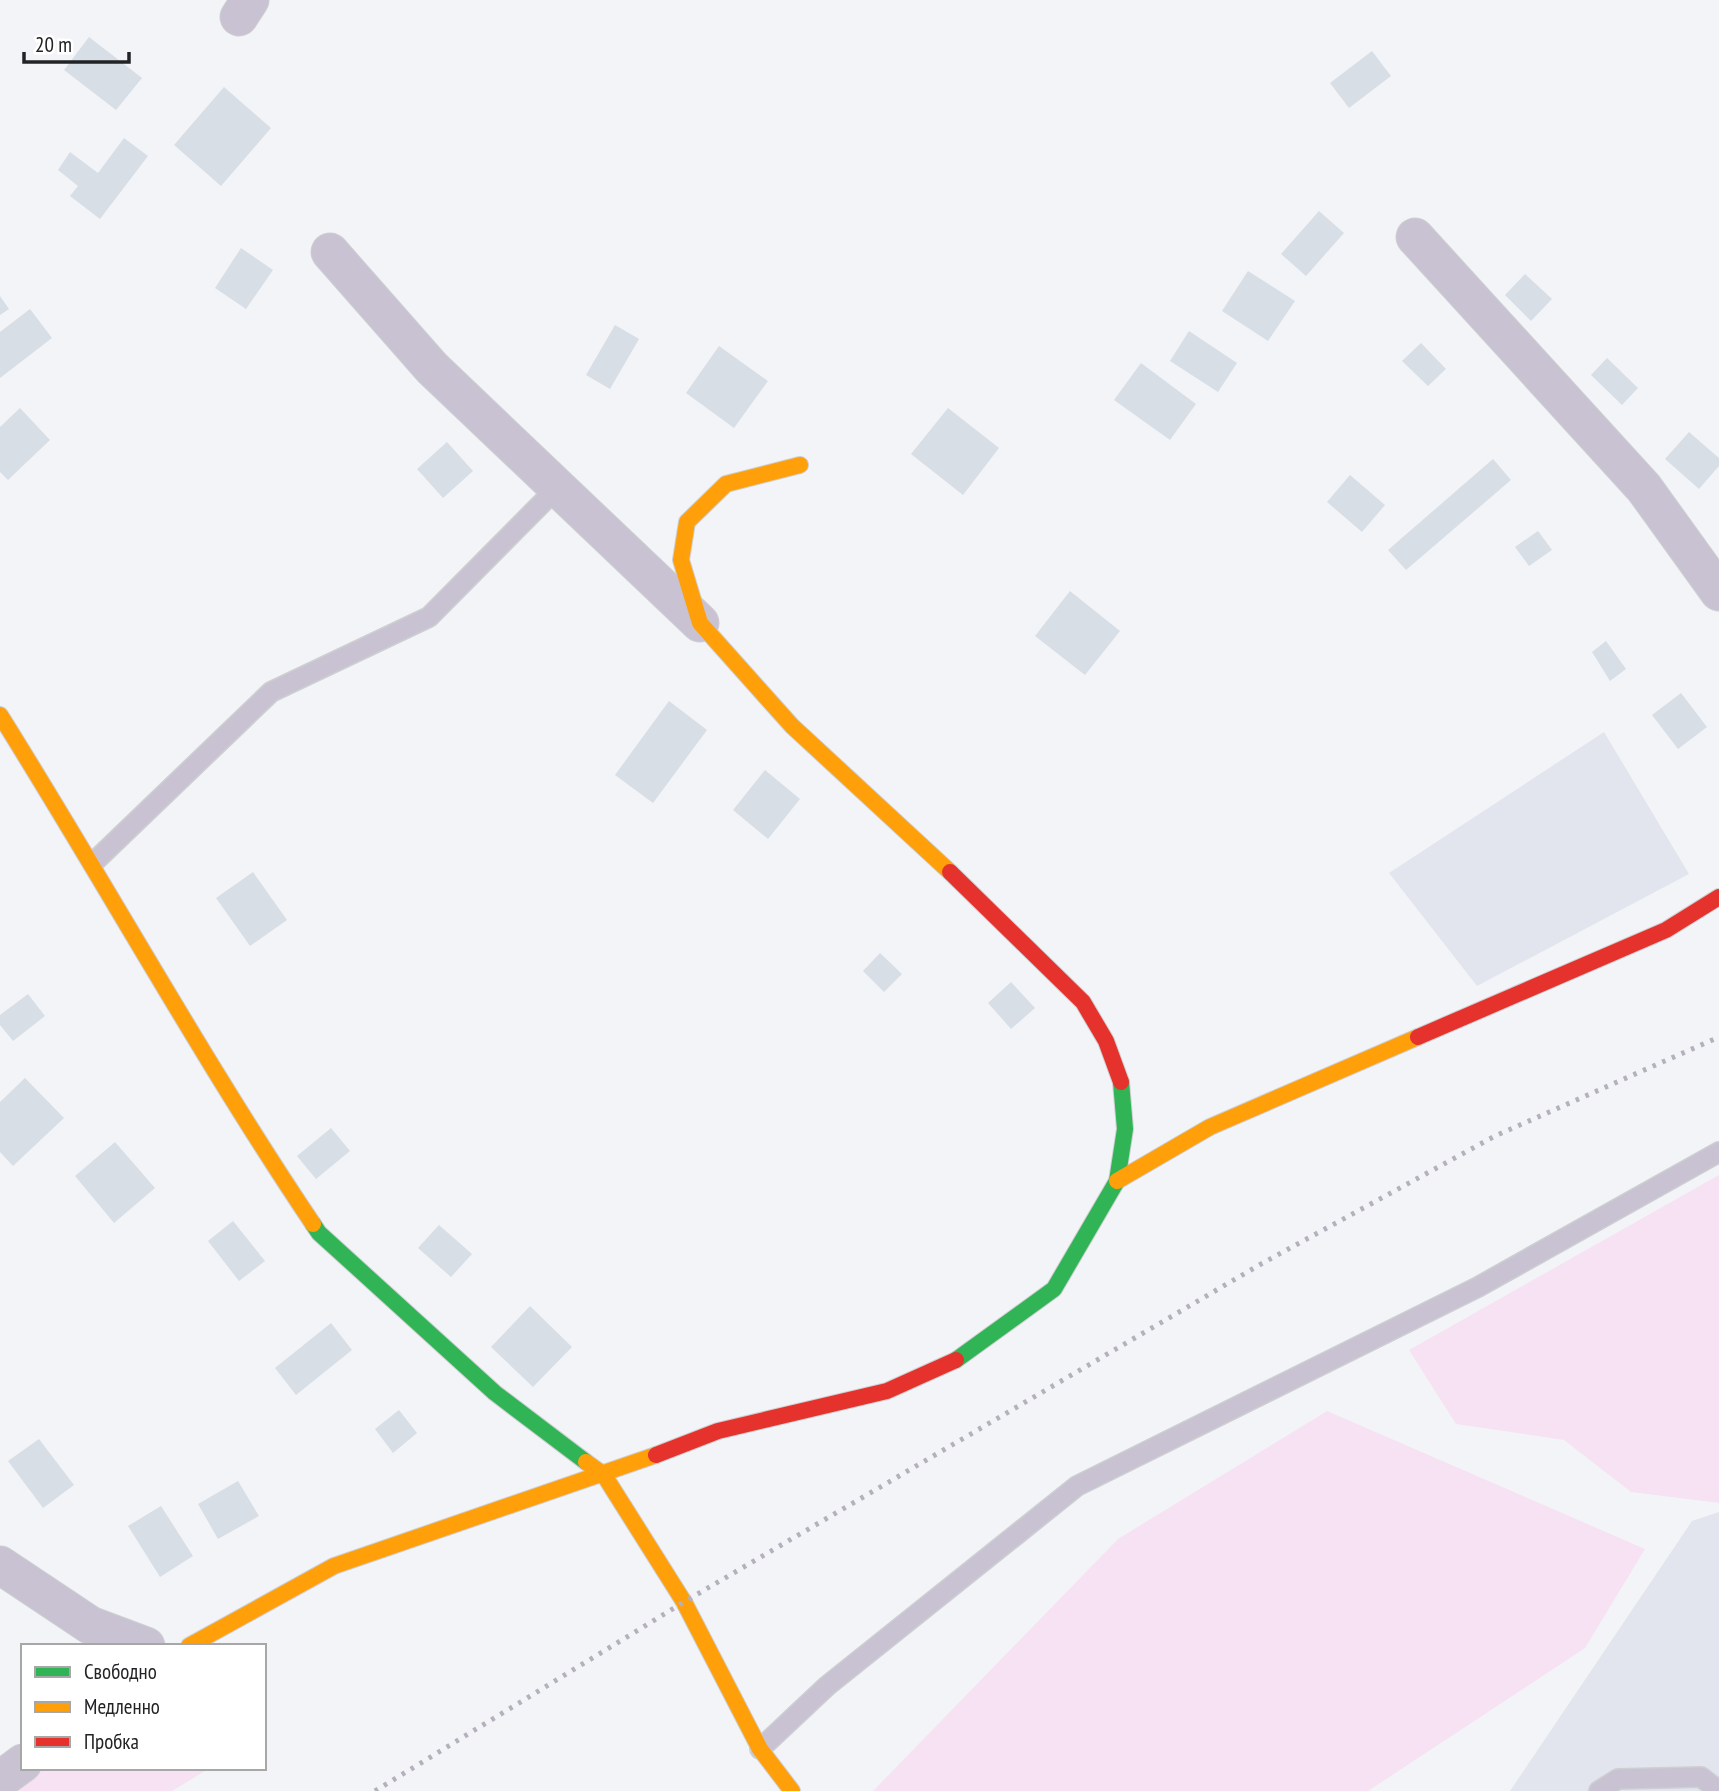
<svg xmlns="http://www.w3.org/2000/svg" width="1719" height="1791" font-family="'PT Sans Narrow',sans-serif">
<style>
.built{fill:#e2e5ee}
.green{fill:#f6e2f3}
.building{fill:#d7dee5}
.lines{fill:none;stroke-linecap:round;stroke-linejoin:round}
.lane-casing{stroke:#cecfd1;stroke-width:22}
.street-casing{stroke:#cecfd1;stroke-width:39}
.fast-casing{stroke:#cecfd1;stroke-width:18}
.slow-casing{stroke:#cecfd1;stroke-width:18}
.jam-casing{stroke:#cecfd1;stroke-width:18}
.lane{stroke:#c8c2d3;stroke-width:19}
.street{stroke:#c8c2d3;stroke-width:37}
.fast{stroke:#30b455;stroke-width:16}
.slow{stroke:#ff9f0a;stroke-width:16}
.jam{stroke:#e5322d;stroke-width:16}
.rail{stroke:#b4b0bc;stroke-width:5;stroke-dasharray:3.5 7;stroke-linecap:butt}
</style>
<rect width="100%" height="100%" fill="#f3f4f8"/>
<path class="built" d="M1604,732L1689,874L1477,986L1389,873Z
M1719,1512V1791H1510L1692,1521Z"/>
<path class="green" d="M1719,1175V1503L1631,1492L1564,1440L1456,1424L1409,1350Z
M1327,1411L1645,1549L1585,1648L1368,1791H873L1118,1539Z
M47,1768H210L172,1791H9Z"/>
<path class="building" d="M89,37L142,78L116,110L64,70Z
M1372,51L1391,76L1349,108L1330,83Z
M224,87L271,128L221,186L174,145Z
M124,138L148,156L100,219L70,196L78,186L58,170L70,152L98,173Z
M1319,211L1344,233L1306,276L1281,254Z
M241,248L273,270L246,309L215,288Z
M1248,271L1295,301L1268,341L1222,311Z
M1525,274L1552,299L1531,321L1505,295Z
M0,296L9,309L0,315Z
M30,309L52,338L0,378V332Z
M615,325L639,339L610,389L586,375Z
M1189,331L1237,363L1218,392L1170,361Z
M1421,343L1446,369L1428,386L1402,361Z
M719,346L768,381L734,428L686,393Z
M1607,358L1638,388L1622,405L1591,375Z
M1141,363L1196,404L1170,440L1114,400Z
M20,408L50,440L8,480L0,472V427Z
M948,408L999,448L963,495L911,454Z
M1689,432L1719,458V466L1699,489L1665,459Z
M447,442L473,471L443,498L417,469Z
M1493,459L1511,480L1406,570L1388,550Z
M1350,475L1385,505L1362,532L1327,502Z
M1538,531L1552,550L1529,566L1515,547Z
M1070,591L1120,631L1085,675L1035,636Z
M1606,641L1626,669L1610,681L1592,652Z
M1681,693L1707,727L1678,749L1652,715Z
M669,701L707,730L653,803L615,775Z
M765,770L800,799L768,839L733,810Z
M253,872L287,920L250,946L216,898Z
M880,953L902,974L884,992L863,971Z
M1011,982L1035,1008L1011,1029L988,1003Z
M28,994L45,1016L13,1041L0,1025V1015Z
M25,1078L64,1118L13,1166L0,1152V1102Z
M331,1128L350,1151L316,1179L297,1156Z
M115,1142L155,1188L114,1223L75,1176Z
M233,1221L265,1261L239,1281L208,1241Z
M439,1225L472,1254L451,1277L418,1248Z
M530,1306L572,1347L533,1387L491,1347Z
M331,1323L352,1350L296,1395L275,1368Z
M399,1410L417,1433L393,1453L375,1429Z
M39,1439L74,1485L43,1508L8,1461Z
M238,1481L259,1516L218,1539L198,1504Z
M161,1506L193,1556L160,1577L128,1526Z"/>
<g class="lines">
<defs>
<path id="lane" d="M93,863L271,692L429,617L557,488
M760,1749L827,1686L1077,1486L1478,1287L1719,1152
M1599,1791L1618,1779L1701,1777L1719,1791"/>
<path id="street" d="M239,17L250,0
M1415,237L1644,488L1719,592
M330,252L432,368L700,623
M0,1565L90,1625L146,1646
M0,1780L23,1763"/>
<path id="fast" d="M313,1224L319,1233L495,1393L586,1462
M956,1360L1054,1289L1117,1181L1125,1129L1121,1082"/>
<path id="slow" d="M800,465L726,484L687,522L681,560L700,623L792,726L950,872
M0,715C106,884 202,1059 313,1224
M1117,1181L1210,1127L1418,1037
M586,1462L604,1475L684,1602L760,1749L792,1791
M189,1646L334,1566L656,1455"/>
<path id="jam" d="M950,872L1083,1002L1106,1041L1121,1082
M1418,1037L1666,930L1719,897
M656,1455L718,1431L887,1391L956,1360"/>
</defs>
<use href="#lane" class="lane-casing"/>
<use href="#street" class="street-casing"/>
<use href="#fast" class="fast-casing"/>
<use href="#slow" class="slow-casing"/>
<use href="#jam" class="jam-casing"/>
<use href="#lane" class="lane"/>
<use href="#street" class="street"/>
<use href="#fast" class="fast"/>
<use href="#slow" class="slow"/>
<use href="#jam" class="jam"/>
<path class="rail" d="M375,1791L684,1602L1261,1264L1495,1136L1719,1037"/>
</g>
<rect x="21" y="1644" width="245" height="126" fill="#ffffff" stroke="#a7a7a8" stroke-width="2"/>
<rect x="35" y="1667" width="35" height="10" fill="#30b455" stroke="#a7a7a8" stroke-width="2"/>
<text x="84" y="1679" font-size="21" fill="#222325">Свободно</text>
<rect x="35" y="1702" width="35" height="10" fill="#ff9f0a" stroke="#a7a7a8" stroke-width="2"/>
<text x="84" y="1714" font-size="21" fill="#222325">Медленно</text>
<rect x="35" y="1737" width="35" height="10" fill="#e5322d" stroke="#a7a7a8" stroke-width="2"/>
<text x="84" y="1749" font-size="21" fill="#222325">Пробка</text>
<path d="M24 52v10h105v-10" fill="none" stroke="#222325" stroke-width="3.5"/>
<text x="35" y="52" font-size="21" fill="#222325" stroke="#ffffff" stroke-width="5" paint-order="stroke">20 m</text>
</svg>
